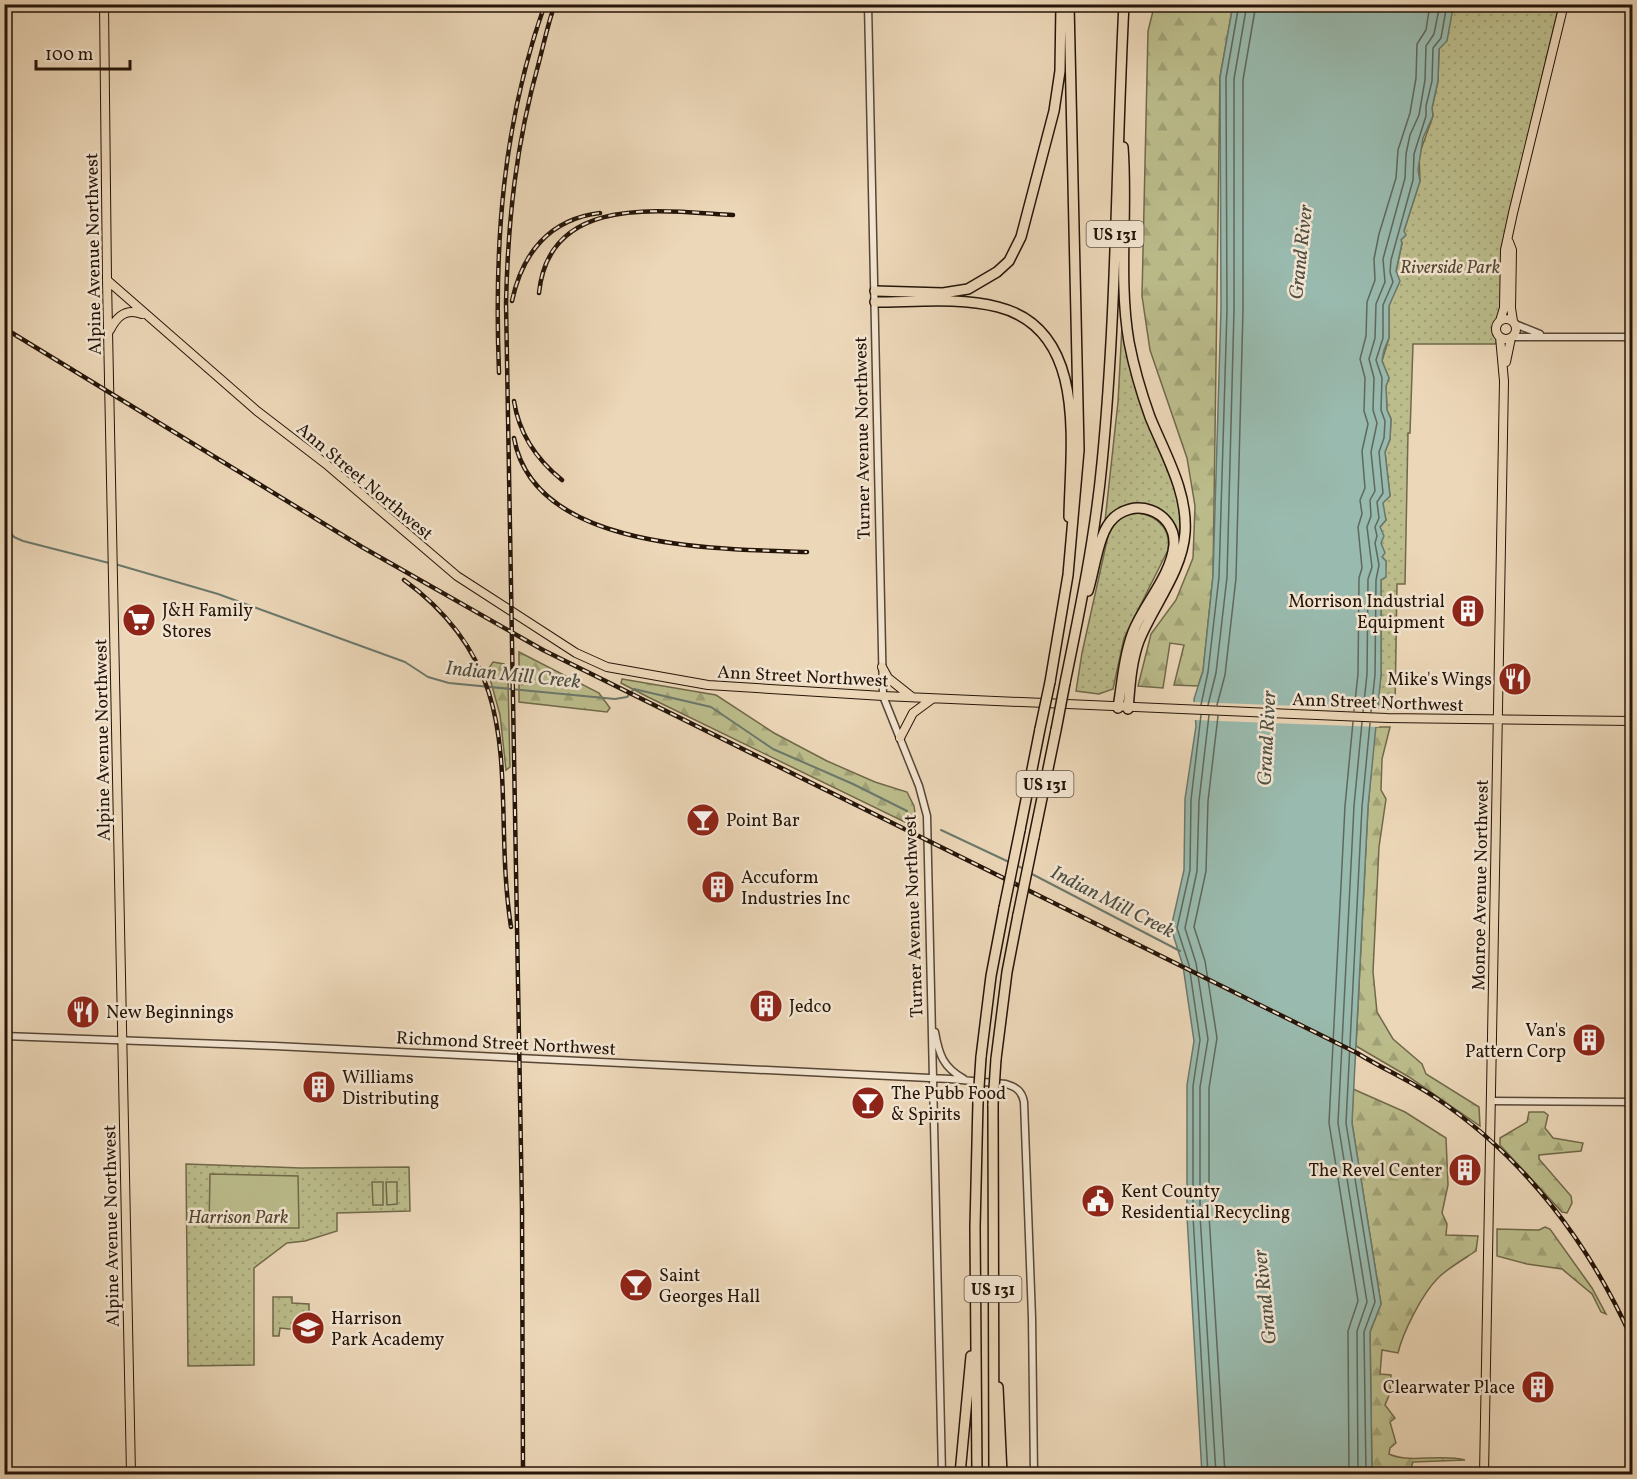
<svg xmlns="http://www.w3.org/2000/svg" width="1637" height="1479" font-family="Vollkorn,serif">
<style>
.green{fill:url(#green-dots);stroke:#70694a;stroke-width:1.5}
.forest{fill:url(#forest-firs);stroke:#70694a;stroke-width:1.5}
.pitch{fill:#bcbd8c;stroke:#70694a;stroke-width:1.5}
.water{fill:#99baae;stroke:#6b786c;stroke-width:1.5}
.pier{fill:#ecd7b8}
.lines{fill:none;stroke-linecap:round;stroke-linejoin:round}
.shore{stroke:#5f685c;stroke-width:1.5}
.stream{stroke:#6b786c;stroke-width:2}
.minor-casing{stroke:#574635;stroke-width:9}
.major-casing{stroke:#251509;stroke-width:10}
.highway-casing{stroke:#251509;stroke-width:12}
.minor{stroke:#f3e5d1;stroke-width:6}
.major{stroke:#ecd7b8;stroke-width:8}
.highway{stroke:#ecd7b8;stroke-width:9}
.rail-casing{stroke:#251509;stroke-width:4.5}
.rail{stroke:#f3e5d1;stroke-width:2;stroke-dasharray:7;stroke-linecap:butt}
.highway-bridge-casing{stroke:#251509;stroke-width:12;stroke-linecap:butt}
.highway-bridge{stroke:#ecd7b8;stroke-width:9}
.labels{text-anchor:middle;stroke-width:5;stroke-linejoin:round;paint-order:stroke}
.shield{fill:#f3e5d1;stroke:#635345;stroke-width:1.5}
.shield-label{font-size:16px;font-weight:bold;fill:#251509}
.street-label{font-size:18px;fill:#251509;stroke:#f3e5d1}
.park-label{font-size:18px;font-style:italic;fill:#524730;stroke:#f3e5d1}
.poi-label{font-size:18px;fill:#251509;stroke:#f3e5d1;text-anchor:start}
.water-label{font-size:20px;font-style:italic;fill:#4e4f43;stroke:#f3e5d1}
</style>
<defs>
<pattern id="green-dots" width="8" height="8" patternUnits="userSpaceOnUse" patternTransform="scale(1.5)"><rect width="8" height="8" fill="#bcbd8c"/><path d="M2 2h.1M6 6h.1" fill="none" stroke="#a1a277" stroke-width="1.8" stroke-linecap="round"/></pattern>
<pattern id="forest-firs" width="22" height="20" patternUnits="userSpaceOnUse" patternTransform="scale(1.5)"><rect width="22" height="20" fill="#bcbd8c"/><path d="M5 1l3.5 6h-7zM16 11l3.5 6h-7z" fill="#a1a277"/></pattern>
</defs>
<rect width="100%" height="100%" fill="#ecd7b8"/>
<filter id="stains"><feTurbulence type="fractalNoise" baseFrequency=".00333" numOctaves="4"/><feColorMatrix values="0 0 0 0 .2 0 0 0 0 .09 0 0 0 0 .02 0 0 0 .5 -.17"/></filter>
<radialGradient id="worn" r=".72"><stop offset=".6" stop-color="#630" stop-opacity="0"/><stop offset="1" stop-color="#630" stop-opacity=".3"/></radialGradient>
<path class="green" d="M1453,5H1559L1503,242L1501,309L1494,327L1498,341L1495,344H1413L1410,433H1408L1405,584H1397L1395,709H1377L1381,675V580L1385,575L1386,561L1382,557L1380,527L1386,520L1382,503L1390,496L1385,452L1390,439L1391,419L1387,410L1386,386L1389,378L1382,361L1389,338V306L1402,243L1401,240L1420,181L1419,155L1433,116L1432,108L1438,81L1439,49Z
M1122,326L1143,407L1175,488L1181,514L1178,550C1180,520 1154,495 1123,507C1115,510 1110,516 1105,521L1118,402Z
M1138,513C1158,516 1171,529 1168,550L1124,638L1113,689L1099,694L1076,691L1082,653L1108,536C1114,521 1123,515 1138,513Z
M186,1164L301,1168L409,1167L410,1211L337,1213V1231L305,1241L287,1243L254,1268V1365L188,1366Z
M273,1297H292V1303L309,1304V1331L280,1328L279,1336H273Z"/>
<path class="forest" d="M1172,5H1233L1220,77L1213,576L1203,671L1198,686L1174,685L1184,645L1170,643L1163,688L1138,686L1151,634L1176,600L1193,558L1195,506L1187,458L1150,350L1142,296L1148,31L1153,11L1164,10Z
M519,652L599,693L610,708L607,712L519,702Z
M493,662L504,664L508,681L510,767L506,770L500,715L489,675V668Z
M622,679L716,695L774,733L827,761L875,782L907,792L914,806L917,828L648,697L621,683Z
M1375,727H1390L1382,759L1381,790L1386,799L1379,847L1373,972L1377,1012L1393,1039L1422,1064L1426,1074L1479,1107L1480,1126L1409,1077L1356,1046L1368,807Z
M1353,1089L1405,1112L1446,1138L1448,1185L1442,1213L1447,1224L1446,1235L1478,1236L1476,1251C1464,1259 1448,1268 1438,1278C1422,1294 1403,1332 1398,1353L1382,1350L1380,1374L1391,1375L1390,1393L1385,1405L1395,1418L1390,1422L1396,1443L1390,1448L1389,1454C1411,1464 1440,1453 1465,1460L1413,1462L1409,1474H1372L1370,1332L1381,1304L1352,1123Z
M1529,1112H1544L1548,1115L1545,1128L1553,1138L1583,1143L1581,1151L1539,1155V1159L1571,1196L1572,1203L1567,1213L1562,1212L1500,1145V1138L1527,1122Z
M1545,1227L1550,1229L1592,1288L1606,1314L1601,1312L1592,1294L1562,1269L1527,1264L1497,1256V1229L1539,1230Z"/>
<path class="pitch" d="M210,1174L298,1176L299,1228H209Z
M372,1182H383V1205H373Z
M386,1182H397V1204L387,1205Z"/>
<path class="water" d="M1233,5H1453V8L1447,41L1439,49L1438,81L1432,108L1433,116L1423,138L1418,170L1420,181L1404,231L1406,235L1401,240L1402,243L1396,271L1400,281L1389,306V338L1384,350L1382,361L1389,378L1386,386L1387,410L1391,419L1390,439L1385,452L1390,496L1383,503L1386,520L1380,527L1384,536L1381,543L1385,553L1382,557L1386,561V577L1381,580V675L1368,807L1352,1123L1381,1304L1370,1332L1372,1474H1202L1187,1216V1085L1194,1041L1183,966L1171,928L1184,870L1185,799L1196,726L1194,699L1203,671L1213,576L1221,309L1220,77Z"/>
<path class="pier" d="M1193,702L1380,709L1379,727L1193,720Z
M1179,963L1357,1051L1356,1055L1180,968Z"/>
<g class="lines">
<path class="shore" d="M1201,705L1208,672L1219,577L1227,310L1226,78L1239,4
M1208,705L1216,673L1227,577L1234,310V79L1247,4
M1217,705L1225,675L1236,578L1243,310V80L1256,4
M1354,711L1358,674L1359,578L1362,568L1358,527L1362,514L1360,500L1365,488L1362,451L1368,424L1364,411L1365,378L1360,359L1366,336L1367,302L1375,280L1374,259L1379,234L1396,178L1398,150L1410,113L1416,78L1417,44L1426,30L1430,4
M1363,712L1367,674L1368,579L1372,567L1367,527L1371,516L1370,500L1375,491L1371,452L1377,423L1373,410L1374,378L1369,359L1375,338L1376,304L1385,282L1383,259L1405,178L1406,154L1410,135L1419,115L1425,80L1426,46L1434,34L1440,4
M1371,712L1375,675L1376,580L1379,565L1375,543L1377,536L1375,527L1379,518L1377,502L1383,493L1379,452L1384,438L1385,421L1381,410L1382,378L1376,360L1383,338V305L1393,282L1390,272L1391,260L1413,180L1414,154L1426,116V106L1432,81L1433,48L1441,38L1447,4
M1201,715L1191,800L1190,870L1177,928L1189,965L1200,1040L1193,1086V1216L1208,1474
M1209,715L1199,801L1197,871L1185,928L1196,963L1208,1039L1200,1087V1215L1216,1474
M1218,716L1208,801L1206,871L1194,927L1205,961L1217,1038L1209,1088V1215L1225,1474
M1349,1474L1348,1331L1358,1301L1329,1123L1345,806L1353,722
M1358,1474L1357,1331L1367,1302L1338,1123L1354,806L1362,722
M1366,1474L1364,1332L1375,1302L1346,1123L1362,807L1370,723"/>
<path class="stream" d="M4,525L14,537L23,541L109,563
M115,564L218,594L405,662L428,677L449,683L615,699L627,697L634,689L711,707L773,749L853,784L907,811
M941,830L1009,862
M1015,864L1025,870
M1030,873L1180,951"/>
<defs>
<path id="minor" d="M868,4L883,696L919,786L927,816L942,1474
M1515,324L1540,334
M1513,337H1632
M935,1032C939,1055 943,1067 964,1079
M4,1036L275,1046L950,1079L1006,1084C1016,1087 1022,1091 1024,1102L1032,1318L1034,1474
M1491,1101L1632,1102"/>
<path id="major" d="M104,4L107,280L131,1474
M1509,242L1512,250L1511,308L1513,321
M107,280L257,411L326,464L457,576L576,653L607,667L708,685L883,696L1387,718L1632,721
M1496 329a10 10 0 1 1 20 0a10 10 0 1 1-20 0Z
M1500,321L1504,308L1505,250L1513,213L1564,4
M110,330C117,316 126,308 142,314
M1506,362L1511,338
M882,667L888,678L912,697
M900,738L913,713L932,699
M1484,1474L1504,381L1500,337"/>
<path id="highway" d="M1123,147C1128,211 1118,278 1129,342C1134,368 1141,392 1150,417C1165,454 1188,492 1185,533C1182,572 1153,606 1139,641C1131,663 1130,686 1128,709
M875,291L943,293L968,289L997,272L1009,261L1021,237L1054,111L1060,71L1061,4
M875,302C915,302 959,297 998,307C1089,330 1070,447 1069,517
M1088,591C1094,572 1098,537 1110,522C1131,495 1176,510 1174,545C1171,576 1144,604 1133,632C1124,656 1122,683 1118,708
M1050,682L1068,575L1079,450L1069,4
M1065,683C1080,610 1095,537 1102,463C1117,311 1116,157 1124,4
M1020,830L1040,729
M1034,837L1056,730
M981,1057L991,976L1004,908
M996,1059L1007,972L1018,915
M993,1104L994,1474
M998,1387L1002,1474
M960,1474L971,1356
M977,1474L975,1227L978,1102"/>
</defs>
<use href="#minor" class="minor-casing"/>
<use href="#major" class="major-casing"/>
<use href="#highway" class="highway-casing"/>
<use href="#minor" class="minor"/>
<use href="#major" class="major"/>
<use href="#highway" class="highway"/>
<defs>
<path id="rail" d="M539,293C549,193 662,211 733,215
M512,301C522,254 549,219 600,213
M4,328L362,547L543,650L1357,1053C1383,1069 1411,1081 1436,1098C1524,1157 1589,1243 1632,1339
M499,373C494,246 502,125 545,4
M514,401C519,434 536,459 562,480
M514,438C534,551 720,549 807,552
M404,580C535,676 490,791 511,927
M523,1474L522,1209L506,303C508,219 516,144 539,62C544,43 548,23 555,4"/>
</defs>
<use href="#rail" class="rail-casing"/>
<use href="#rail" class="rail"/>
<defs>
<path id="highway-bridge" d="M1040,729L1050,682
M1056,730L1065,683
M1004,908L1020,830
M1018,915L1034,837
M978,1102L981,1057
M993,1104L996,1059"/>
</defs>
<use href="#highway-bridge" class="highway-bridge-casing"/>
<use href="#highway-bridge" class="highway-bridge"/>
</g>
<defs>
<symbol id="building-disc" viewBox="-11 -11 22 22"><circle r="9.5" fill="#8f2418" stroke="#f3e5d1"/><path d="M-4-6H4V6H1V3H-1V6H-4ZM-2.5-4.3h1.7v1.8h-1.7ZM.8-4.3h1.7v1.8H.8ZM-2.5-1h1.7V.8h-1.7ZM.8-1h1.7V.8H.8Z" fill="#fff"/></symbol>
<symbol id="supermarket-disc" viewBox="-11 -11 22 22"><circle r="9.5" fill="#8f2418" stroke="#f3e5d1"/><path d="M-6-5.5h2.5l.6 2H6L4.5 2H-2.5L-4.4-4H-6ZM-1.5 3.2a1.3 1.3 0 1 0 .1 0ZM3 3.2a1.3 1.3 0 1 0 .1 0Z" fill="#fff"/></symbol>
<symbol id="restaurant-disc" viewBox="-11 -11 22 22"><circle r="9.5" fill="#8f2418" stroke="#f3e5d1"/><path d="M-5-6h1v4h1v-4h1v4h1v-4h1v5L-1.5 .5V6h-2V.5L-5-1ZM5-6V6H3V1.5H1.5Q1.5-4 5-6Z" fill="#fff"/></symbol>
<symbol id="bar-disc" viewBox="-11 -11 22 22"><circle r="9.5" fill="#8f2418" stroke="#f3e5d1"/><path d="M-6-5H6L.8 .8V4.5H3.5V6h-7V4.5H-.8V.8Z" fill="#fff"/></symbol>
<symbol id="civic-disc" viewBox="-11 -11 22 22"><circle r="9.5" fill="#8f2418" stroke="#f3e5d1"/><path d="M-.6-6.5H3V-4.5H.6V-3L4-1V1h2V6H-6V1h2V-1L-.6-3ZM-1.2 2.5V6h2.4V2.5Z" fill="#fff"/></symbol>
<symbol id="school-disc" viewBox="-11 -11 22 22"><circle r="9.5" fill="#8f2418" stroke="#f3e5d1"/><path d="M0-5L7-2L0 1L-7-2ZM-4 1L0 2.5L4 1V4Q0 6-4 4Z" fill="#fff"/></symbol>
</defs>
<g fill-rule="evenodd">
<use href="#building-disc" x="1449" y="592" width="38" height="38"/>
<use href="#supermarket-disc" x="120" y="601" width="38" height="38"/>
<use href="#restaurant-disc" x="1496" y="660" width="38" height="38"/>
<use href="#bar-disc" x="684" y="801" width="38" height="38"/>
<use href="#building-disc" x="699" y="868" width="38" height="38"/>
<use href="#building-disc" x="747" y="987" width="38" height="38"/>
<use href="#restaurant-disc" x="64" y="993" width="38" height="38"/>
<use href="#building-disc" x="1570" y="1021" width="38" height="38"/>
<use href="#building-disc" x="300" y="1068" width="38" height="38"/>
<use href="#bar-disc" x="849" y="1084" width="38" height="38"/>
<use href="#building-disc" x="1446" y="1151" width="38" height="38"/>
<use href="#civic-disc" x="1079" y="1182" width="38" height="38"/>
<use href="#bar-disc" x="617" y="1266" width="38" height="38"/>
<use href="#school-disc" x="289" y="1309" width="38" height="38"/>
<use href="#building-disc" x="1519" y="1368" width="38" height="38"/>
</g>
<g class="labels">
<g class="shield">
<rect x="1086.5" y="221" width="57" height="26" rx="4.5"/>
<rect x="1016.5" y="771" width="57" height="26" rx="4.5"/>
<rect x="964.5" y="1276" width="57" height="26" rx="4.5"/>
</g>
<g class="shield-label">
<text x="1115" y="240">US 131</text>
<text x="1045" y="790">US 131</text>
<text x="993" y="1295">US 131</text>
</g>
<g class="street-label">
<text transform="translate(93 254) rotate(-91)" y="6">Alpine Avenue Northwest</text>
<text transform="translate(862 438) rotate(-91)" y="6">Turner Avenue Northwest</text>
<text transform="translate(365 481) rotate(40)" y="6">Ann Street Northwest</text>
<text transform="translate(803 676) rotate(3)" y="6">Ann Street Northwest</text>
<text transform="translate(1378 702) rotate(2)" y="6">Ann Street Northwest</text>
<text transform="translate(102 740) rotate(-91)" y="6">Alpine Avenue Northwest</text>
<text transform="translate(1480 885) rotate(-89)" y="6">Monroe Avenue Northwest</text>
<text transform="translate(913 916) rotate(-92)" y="6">Turner Avenue Northwest</text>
<text transform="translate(506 1043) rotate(3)" y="6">Richmond Street Northwest</text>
<text transform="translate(111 1226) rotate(-91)" y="6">Alpine Avenue Northwest</text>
</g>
<g class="park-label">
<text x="1450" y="273">Riverside Park</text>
<text x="238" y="1223">Harrison Park</text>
</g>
<g class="poi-label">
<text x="1445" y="607" text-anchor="end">Morrison Industrial<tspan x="1445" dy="21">Equipment</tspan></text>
<text x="162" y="616">J&amp;H Family<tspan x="162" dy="21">Stores</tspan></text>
<text x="1492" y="685" text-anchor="end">Mike's Wings</text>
<text x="726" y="826">Point Bar</text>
<text x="741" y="883">Accuform<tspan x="741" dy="21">Industries Inc</tspan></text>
<text x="789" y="1012">Jedco</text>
<text x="106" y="1018">New Beginnings</text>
<text x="1566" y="1036" text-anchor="end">Van's<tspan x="1566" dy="21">Pattern Corp</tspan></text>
<text x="342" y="1083">Williams<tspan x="342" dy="21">Distributing</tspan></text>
<text x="891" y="1099">The Pubb Food<tspan x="891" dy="21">&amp; Spirits</tspan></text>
<text x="1442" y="1176" text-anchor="end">The Revel Center</text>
<text x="1121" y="1197">Kent County<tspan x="1121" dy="21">Residential Recycling</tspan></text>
<text x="659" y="1281">Saint<tspan x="659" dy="21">Georges Hall</tspan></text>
<text x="331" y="1324">Harrison<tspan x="331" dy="21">Park Academy</tspan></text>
<text x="1515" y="1393" text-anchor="end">Clearwater Place</text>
</g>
<g class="water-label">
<text transform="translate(1300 252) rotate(-84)" y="7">Grand River</text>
<text transform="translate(513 674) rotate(6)" y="7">Indian Mill Creek</text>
<text transform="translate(1266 738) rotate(-87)" y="7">Grand River</text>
<text transform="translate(1113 901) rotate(27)" y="7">Indian Mill Creek</text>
<text transform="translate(1264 1297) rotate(-96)" y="7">Grand River</text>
</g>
</g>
<rect width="1637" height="1479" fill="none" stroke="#ecd7b8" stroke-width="24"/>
<rect x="6" y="6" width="1625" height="1467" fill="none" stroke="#251509" stroke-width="3"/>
<rect x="12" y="12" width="1613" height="1455" fill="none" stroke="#251509" stroke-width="1.5"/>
<path d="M36 60v9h94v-9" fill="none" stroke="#251509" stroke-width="3"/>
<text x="45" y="60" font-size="18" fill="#251509" stroke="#f3e5d1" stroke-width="4.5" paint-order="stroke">100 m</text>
<rect width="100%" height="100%" filter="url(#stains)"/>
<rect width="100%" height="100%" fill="url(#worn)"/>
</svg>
